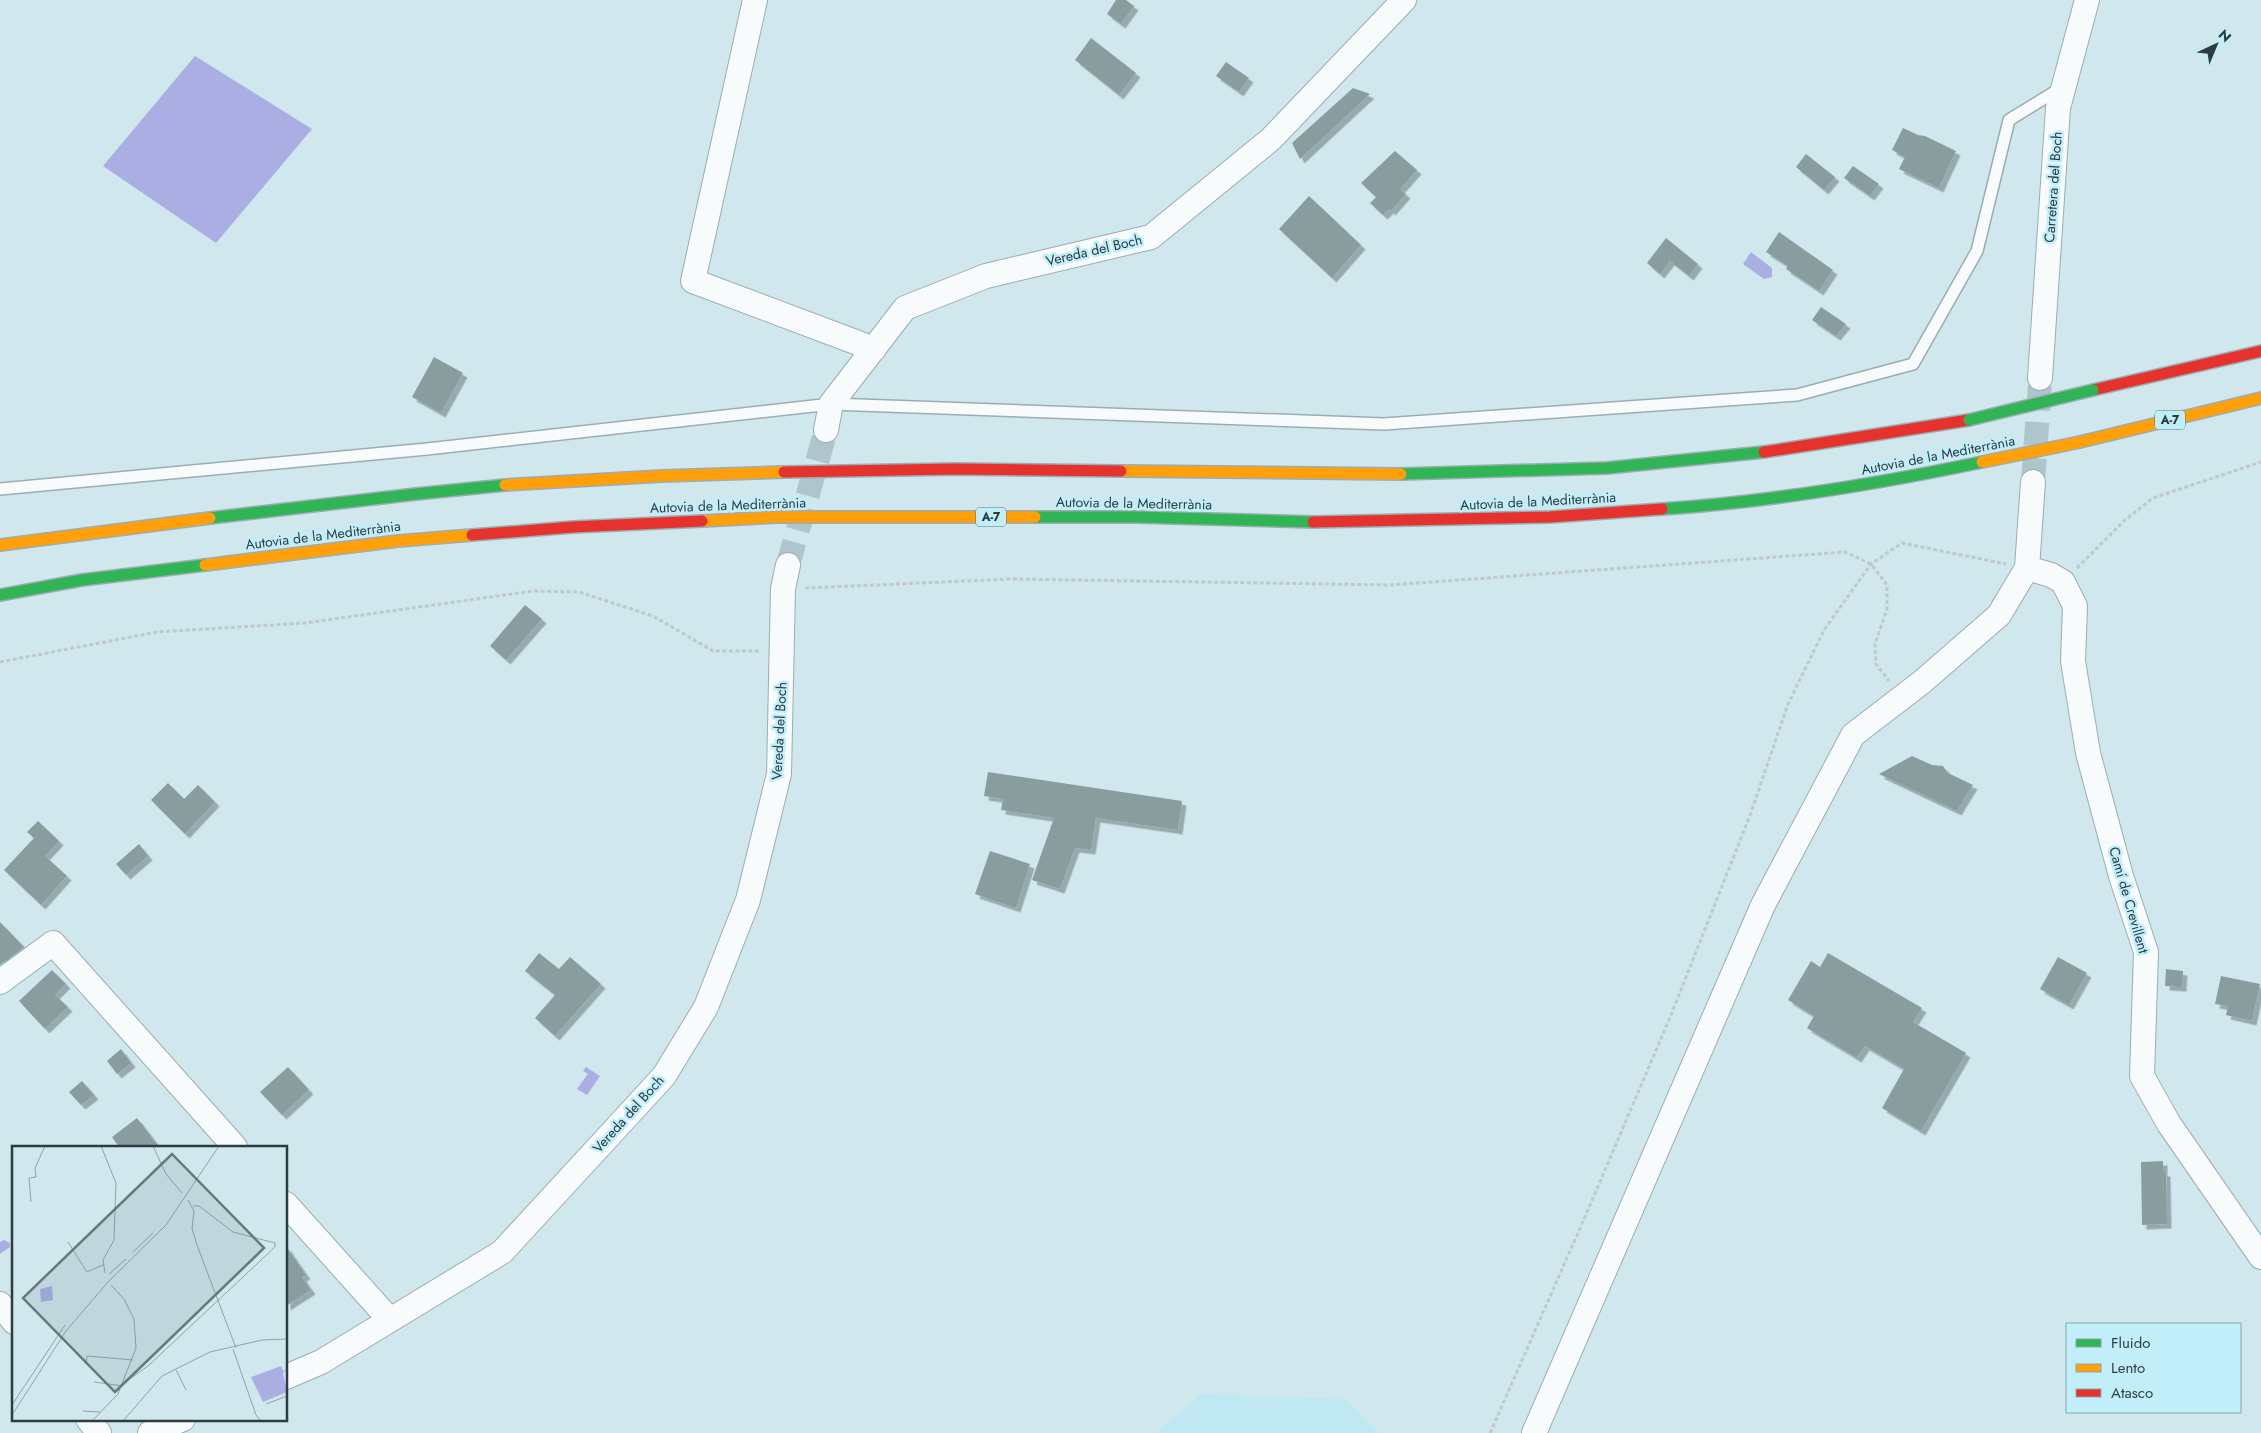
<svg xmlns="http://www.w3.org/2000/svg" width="2261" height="1433" font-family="Jost,sans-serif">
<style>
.built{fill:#c0e8f2}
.water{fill:#abaee3}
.building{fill:#8a9d9e;filter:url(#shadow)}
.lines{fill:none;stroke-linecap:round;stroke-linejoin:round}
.street-tunnel{stroke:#aec5cb;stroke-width:24;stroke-dasharray:24 12;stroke-linecap:butt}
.lane-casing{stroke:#9badb2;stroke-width:14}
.street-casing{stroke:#9badb2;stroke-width:26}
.fast-casing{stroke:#9badb2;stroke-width:14}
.slow-casing{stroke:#9badb2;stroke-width:14}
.jam-casing{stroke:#9badb2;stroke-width:14}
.path{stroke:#c1c8ca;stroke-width:3;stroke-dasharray:4 2.5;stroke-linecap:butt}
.lane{stroke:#f8fbfc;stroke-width:11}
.street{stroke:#f8fbfc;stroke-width:24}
.fast{stroke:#30b455;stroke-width:11}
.slow{stroke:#ff9f0a;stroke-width:11}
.jam{stroke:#e5322d;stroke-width:11}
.fast-bridge-casing{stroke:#9badb2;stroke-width:14;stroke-linecap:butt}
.slow-bridge-casing{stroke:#9badb2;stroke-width:14;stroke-linecap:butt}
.fast-bridge{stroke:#30b455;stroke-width:11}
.slow-bridge{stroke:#ff9f0a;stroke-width:11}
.labels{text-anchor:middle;stroke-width:5;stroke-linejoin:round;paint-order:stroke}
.shield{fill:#c2eefa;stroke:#597279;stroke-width:1}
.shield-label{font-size:12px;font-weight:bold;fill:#2c3d42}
.street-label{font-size:14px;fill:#2c3d42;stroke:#c2eefa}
.inset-road{fill:none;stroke:#8ea3a9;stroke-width:1}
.view{fill:#65787e;fill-opacity:0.15;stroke:#65787e;stroke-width:2.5}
.inset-edge{fill:none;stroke:#2c3d42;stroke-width:2.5}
</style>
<defs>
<filter id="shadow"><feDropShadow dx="4.5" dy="4.5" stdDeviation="0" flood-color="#0004"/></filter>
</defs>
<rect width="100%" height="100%" fill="#cfe7ed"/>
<path class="built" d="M1201,1394L1346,1399L1378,1433H1156Z"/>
<path class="water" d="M195,56L312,129L216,243L103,166Z
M1751,252L1772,268V277L1764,279L1743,264Z
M586,1067L600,1076L587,1095L577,1089L588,1074L583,1071Z
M4,1240L10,1243V1247L0,1254V1242Z"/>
<path class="building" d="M1116,0H1126L1134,6L1121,24L1107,14Z
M1091,38L1136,73L1119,95L1075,60Z
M1226,62L1249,78L1239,92L1216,76Z
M1353,88L1370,94L1300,159L1292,143Z
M1903,128L1918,135L1925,136L1956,151L1939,188L1899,169L1905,157L1892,150Z
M1395,151L1417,170L1400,189L1406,194L1391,211L1389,209L1383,215L1370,203L1376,197L1361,183Z
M1806,154L1835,177L1824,190L1796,167Z
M1853,166L1879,184L1870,196L1844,178Z
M1309,196L1361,245L1332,278L1279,229Z
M1779,232L1833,270L1819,291L1786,269L1788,266L1766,252Z
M1666,238L1698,264L1689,276L1670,261L1660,274L1647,263Z
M1821,307L1846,324L1836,336L1812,320Z
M434,357L463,373L441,413L412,397Z
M525,605L542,619L506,660L490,646Z
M1912,756L1932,765L1943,766L1948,773L1973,785L1957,811L1879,774Z
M988,772L1182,801L1178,830L1096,818L1091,850L1075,848L1060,889L1032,880L1054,818L1001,810L1003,799L984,796Z
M168,783L184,799L198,785L215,802L185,834L151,800Z
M38,821L59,841L45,856L67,876L41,905L4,870L34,838L27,832Z
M139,844L148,856L126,875L116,864Z
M990,851L1030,864L1016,908L975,894Z
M0,922L24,947L0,965Z
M539,953L559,969L570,957L601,984L555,1036L535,1018L555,995L525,971Z
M1828,953L1922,1008L1913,1022L1966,1053L1921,1131L1882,1108L1904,1069L1865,1046L1857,1058L1807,1028L1814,1016L1788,1000L1811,961L1820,967Z
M2058,957L2087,973L2069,1005L2040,989Z
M2166,969L2183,971L2182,987L2165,986Z
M52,970L66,984L55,995L68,1007L45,1029L19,1001Z
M2221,976L2260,984L2252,1021L2226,1015L2228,1006L2215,1004Z
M121,1049L131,1063L117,1074L107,1061Z
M288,1067L309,1090L282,1115L260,1092Z
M82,1081L94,1095L81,1105L69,1092Z
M137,1118L159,1147H119L112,1137Z
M2163,1161V1172H2166L2167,1224L2142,1225L2141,1162Z
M286,1246L306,1275L302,1277L311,1290L286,1306Z"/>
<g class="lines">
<path class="street-tunnel" d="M2033,482L2040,384
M788,565L826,430"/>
<defs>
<path id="lane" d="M0,489L427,449L831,404L1384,424L1797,395L1913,364L1977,251L2009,120L2061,88"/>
<path id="street" d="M755,0L693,281L874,349
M2040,378L2058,108L2087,0
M826,430L831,404L905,308L986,276L1151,237L1271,139L1404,0
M2027,568L2051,575L2063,582L2075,606L2073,661L2088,753L2121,876L2146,952L2142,1076L2169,1124L2261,1257
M0,982L53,943L235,1147
M286,1204L390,1320
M0,1304L14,1322
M286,1377L321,1362L502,1252L664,1076L706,1007L748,900L779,774L783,589L788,565
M88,1419L99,1433
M150,1433L183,1419
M1534,1433L1763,905L1853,735L1922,682L1999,615L2027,568L2033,482"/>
<path id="fast" d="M1401,474L1607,468L1764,452
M1662,509C1769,502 1877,484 1982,462
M1035,517H1137L1313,522
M210,518L416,494L505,485
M0,595L82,580L205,565"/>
<path id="slow" d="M2080,442L2261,398
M1121,471L1401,474
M505,485L662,476L784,472
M702,521L778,517H1035
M0,545L210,518
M205,565L398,541L472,535"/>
<path id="jam" d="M2093,390L2261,351
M1764,452L1969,420
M784,472L956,469L1121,471
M1313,522L1550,517L1662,509
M472,535L573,527L702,521"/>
</defs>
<use href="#lane" class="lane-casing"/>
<use href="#street" class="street-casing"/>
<use href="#fast" class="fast-casing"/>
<use href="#slow" class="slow-casing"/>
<use href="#jam" class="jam-casing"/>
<path class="path" d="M2077,568L2125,520L2153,498L2261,462
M805,588L1013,579L1390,585L1845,552L1871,564L1887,585V609L1875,644L1876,664L1889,681
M0,662L157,632L305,623L533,591L579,592L653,616L713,651H760
M1490,1433L1585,1217L1671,1015L1749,818L1788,704L1824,630L1871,564L1902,543L2006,564"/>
<use href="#lane" class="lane"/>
<use href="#street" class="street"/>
<use href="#fast" class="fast"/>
<use href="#slow" class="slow"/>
<use href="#jam" class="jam"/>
<defs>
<path id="fast-bridge" d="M1969,420L2093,390"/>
<path id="slow-bridge" d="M1982,462L2080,442"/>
</defs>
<use href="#fast-bridge" class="fast-bridge-casing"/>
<use href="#slow-bridge" class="slow-bridge-casing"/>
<use href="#fast-bridge" class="fast-bridge"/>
<use href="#slow-bridge" class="slow-bridge"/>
</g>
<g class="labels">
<g class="shield">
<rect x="2155" y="410.5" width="30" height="19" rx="4"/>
<rect x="976" y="507.5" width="30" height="19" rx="4"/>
</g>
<g class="shield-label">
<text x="2170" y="424">A-7</text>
<text x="991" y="521">A-7</text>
</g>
<g class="street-label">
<text transform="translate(2053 187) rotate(-86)" y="5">Carretera del Boch</text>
<text transform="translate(1094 250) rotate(-13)" y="5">Vereda del Boch</text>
<text transform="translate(1938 455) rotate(-11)" y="5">Autovia de la Mediterrània</text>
<text transform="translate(1538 501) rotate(-3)" y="5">Autovia de la Mediterrània</text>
<text transform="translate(1134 503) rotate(1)" y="5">Autovia de la Mediterrània</text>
<text transform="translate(728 505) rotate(-2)" y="5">Autovia de la Mediterrània</text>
<text transform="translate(323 535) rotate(-7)" y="5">Autovia de la Mediterrània</text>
<text transform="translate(779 731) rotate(-87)" y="5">Vereda del Boch</text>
<text transform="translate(2129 900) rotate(74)" y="5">Camí de Crevillent</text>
<text transform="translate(628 1114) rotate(-48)" y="5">Vereda del Boch</text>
</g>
</g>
<g transform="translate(12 1146)">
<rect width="275" height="275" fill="#cfe7ed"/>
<path d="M40,140L41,154L29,156L28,143ZM269,220L271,225L275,223L271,227L275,246L251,256L239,231Z" fill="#abaee3"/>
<path class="inset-road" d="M89,0L104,37L102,94L91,114L93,127M141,0L154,28L170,47M176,54L182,65L180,82L185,99L224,202M19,56L17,32L24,31L23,22L33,0M56,96L75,126L91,119M121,106L141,87M97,128L114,113M221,203L244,269L249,275M74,218L75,210L121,214M164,224L174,244M82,236L111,240M112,237L136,220L263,101V97L221,86L187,60H181M254,258L275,250M0,259L53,179M71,265L88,266M0,269L54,185L96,136L154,79L207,0M80,275L106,248L124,202L122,173L112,153L99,139M111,275L150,230L198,206L250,194L275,193"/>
<path class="view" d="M160,8L252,102L103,246L11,152Z"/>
<rect width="275" height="275" class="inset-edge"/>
</g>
<rect x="2066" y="1323" width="175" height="90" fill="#c2eefa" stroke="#86a7b0"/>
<rect x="2076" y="1339" width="25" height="8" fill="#30b455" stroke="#86a7b0"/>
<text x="2111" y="1348" font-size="15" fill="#2c3d42">Fluido</text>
<rect x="2076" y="1364" width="25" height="8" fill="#ff9f0a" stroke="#86a7b0"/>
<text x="2111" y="1373" font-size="15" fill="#2c3d42">Lento</text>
<rect x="2076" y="1389" width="25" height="8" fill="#e5322d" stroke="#86a7b0"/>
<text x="2111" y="1398" font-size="15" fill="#2c3d42">Atasco</text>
<g transform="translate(2216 45) rotate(44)" stroke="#c2eefa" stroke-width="4" paint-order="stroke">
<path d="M0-4L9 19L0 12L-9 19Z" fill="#2c3d42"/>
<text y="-8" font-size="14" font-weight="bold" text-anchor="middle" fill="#2c3d42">N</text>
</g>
</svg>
